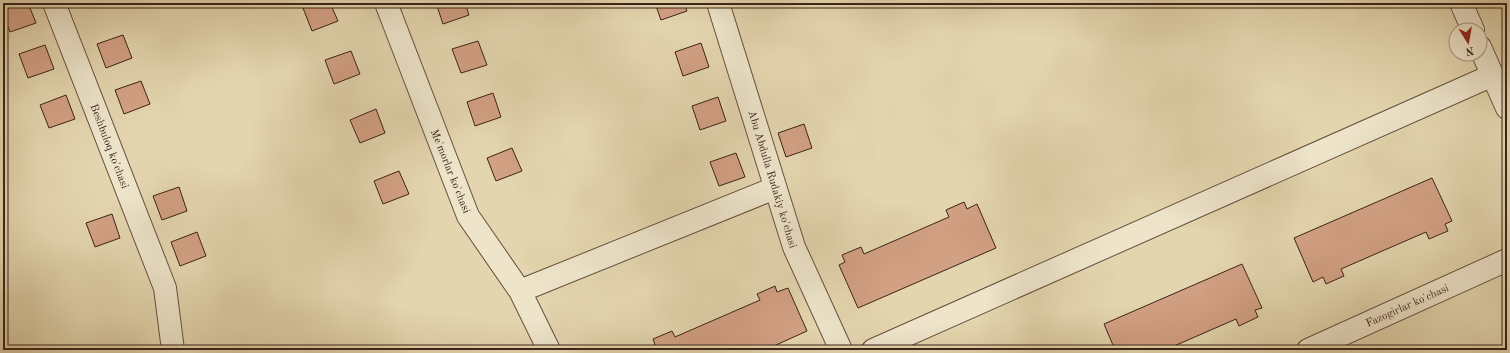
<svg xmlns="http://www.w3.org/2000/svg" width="1510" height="353" font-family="'Old Standard TT',serif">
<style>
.building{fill:#d2a083;stroke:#3c2219}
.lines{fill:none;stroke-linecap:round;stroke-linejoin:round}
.street-casing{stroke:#664f3e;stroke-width:24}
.street{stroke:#ede4ca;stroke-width:22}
.labels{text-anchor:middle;stroke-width:3.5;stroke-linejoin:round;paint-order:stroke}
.street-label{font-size:11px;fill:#3c2219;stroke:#ede4ca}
</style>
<rect width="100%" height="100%" fill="#e3d5ae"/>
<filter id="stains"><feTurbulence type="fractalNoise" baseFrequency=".005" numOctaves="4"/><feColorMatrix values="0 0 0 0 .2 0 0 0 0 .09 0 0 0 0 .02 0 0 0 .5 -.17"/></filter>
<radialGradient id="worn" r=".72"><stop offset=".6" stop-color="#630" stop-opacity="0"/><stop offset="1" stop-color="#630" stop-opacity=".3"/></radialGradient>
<path class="building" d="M16,3H28L36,23L10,32L3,14V8Z
M314,3H330L338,21L312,31L303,8Z
M436,3H465L469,15L443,24Z
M655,3H684L687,11L661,20Z
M123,35L132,58L106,68L97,44Z
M478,41L487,65L461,73L452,49Z
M701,43L709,67L683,76L675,52Z
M45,45L54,69L28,78L19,54Z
M351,51L360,74L334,84L325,60Z
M141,81L150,104L124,114L115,90Z
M493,93L501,117L475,126L467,102Z
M66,95L75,119L49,128L40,105Z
M718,97L726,121L700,130L692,106Z
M376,109L385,133L360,143L350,120Z
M804,124L812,148L786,157L778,133Z
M512,148L522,171L496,181L487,158Z
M736,153L745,177L719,186L710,162Z
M399,171L409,194L383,204L374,181Z
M1432,178L1452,221L1445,224L1448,231L1429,239L1426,232L1341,269L1344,276L1326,284L1323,277L1313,282L1294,238Z
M179,187L187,211L162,220L153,196Z
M964,202L967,209L977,204L996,248L858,308L839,265L845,262L842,255L861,247L864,254L949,217L946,210Z
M112,214L120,238L95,247L86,223Z
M197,232L206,256L180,266L171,242Z
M1242,264L1262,308L1255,310L1258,317L1239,326L1236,319L1165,350H1115L1104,324Z
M775,286L777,292L788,288L807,331L765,350H650L649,348L655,345L653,339L672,331L675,337L760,300L757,294Z"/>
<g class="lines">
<defs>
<path id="street" d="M54,3L165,288L173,350
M386,3L468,216L520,291L549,350
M718,3L794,247L841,350
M1461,3L1473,30
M1480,47L1507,108
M520,291L775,188
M873,350L1493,75
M1308,350L1507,260"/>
</defs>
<use href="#street" class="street-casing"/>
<use href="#street" class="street"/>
</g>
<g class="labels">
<g class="street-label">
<text transform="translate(110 146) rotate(69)" y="4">Beshbuloq ko'chasi</text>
<text transform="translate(451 171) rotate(68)" y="4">Me'morlar ko'chasi</text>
<text transform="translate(773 179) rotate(73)" y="4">Abu Abdulla Rudakiy ko'chasi</text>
<text transform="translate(1407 305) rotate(-24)" y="4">Fazogirlar ko'chasi</text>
</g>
</g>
<rect width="1510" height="353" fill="none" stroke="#e3d5ae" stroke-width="16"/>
<rect x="4" y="4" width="1502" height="345" fill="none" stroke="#3c2219" stroke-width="2"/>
<rect x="8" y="8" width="1494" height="337" fill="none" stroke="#3c2219"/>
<g transform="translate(1468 42) rotate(169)"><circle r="19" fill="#ede4ca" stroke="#a69683"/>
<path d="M0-3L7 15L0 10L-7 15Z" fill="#8f2418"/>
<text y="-6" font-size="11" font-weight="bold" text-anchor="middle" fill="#3c2219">N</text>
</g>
<rect width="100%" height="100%" filter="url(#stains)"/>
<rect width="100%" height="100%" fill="url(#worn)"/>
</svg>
